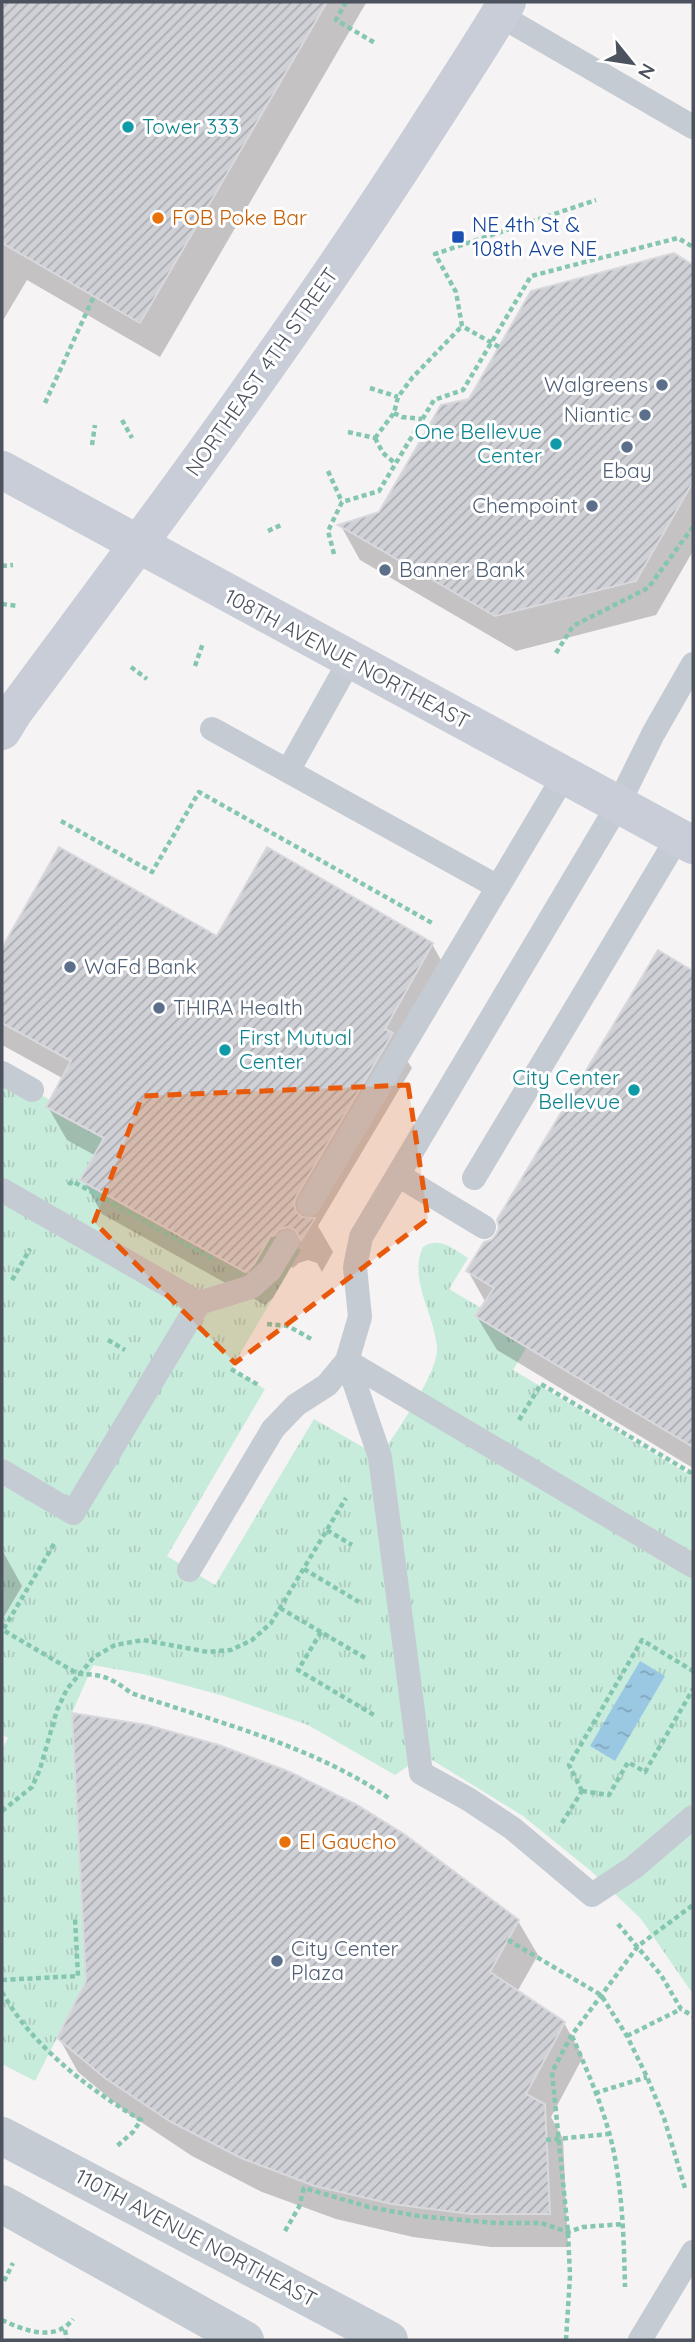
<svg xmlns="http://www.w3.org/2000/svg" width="695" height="2342" font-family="Quicksand,sans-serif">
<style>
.park{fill:url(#park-tufts)}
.water{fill:url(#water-ripples)}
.shadow{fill:#0003}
.building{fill:url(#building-hatch);stroke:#d8d8dd;stroke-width:2}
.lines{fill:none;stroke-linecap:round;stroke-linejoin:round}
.path{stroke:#84c6b0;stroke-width:4.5;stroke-dasharray:5 3.5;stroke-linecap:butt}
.service{stroke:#c5cbd2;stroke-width:24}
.tertiary{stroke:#c5cbd2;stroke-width:38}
.secondary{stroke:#c8cdd8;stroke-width:38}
.marked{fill:#e8590c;fill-opacity:0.2;stroke:#e8590c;stroke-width:5;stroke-dasharray:14 9;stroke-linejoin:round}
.culture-dot{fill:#0f9aa8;stroke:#fff;stroke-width:2.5}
.food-dot{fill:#e8710a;stroke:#fff;stroke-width:2.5}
.transit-dot{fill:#1a4fb4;stroke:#fff;stroke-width:2.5}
.service-dot{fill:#5c6f8a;stroke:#fff;stroke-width:2.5}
.labels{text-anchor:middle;stroke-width:6;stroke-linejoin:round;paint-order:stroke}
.culture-label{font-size:21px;fill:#0d838f;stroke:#fff;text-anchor:start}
.food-label{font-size:21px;fill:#c56008;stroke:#fff;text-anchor:start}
.transit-label{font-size:21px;fill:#164399;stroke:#fff;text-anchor:start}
.street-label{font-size:21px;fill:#4c535e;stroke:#fff}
.service-label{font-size:21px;fill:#4e5e75;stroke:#fff;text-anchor:start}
</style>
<defs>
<pattern id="park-tufts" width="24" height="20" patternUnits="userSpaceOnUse" patternTransform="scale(1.75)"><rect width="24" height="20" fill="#c8ecdb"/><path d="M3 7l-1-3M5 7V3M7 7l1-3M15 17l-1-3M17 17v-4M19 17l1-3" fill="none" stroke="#adccbe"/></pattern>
<pattern id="water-ripples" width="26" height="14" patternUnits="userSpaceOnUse" patternTransform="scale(1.75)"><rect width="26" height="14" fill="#9ac8e3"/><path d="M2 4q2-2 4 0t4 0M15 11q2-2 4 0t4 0" fill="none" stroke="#80a5bb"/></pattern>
<pattern id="building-hatch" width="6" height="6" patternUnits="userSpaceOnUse" patternTransform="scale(1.75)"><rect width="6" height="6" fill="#d0d1d6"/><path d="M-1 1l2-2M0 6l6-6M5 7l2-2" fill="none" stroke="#abacb1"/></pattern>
</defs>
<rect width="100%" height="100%" fill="#f5f3f3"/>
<path class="park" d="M2,1073L50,1100L46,1107L105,1138L81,1180L248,1274L272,1234L301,1250L231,1369L265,1389L167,1556L215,1585L314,1419L380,1457C395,1433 439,1373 437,1347C434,1313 408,1279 423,1247C440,1236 453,1249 468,1258L449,1289L481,1308L476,1317L526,1348L513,1370L693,1477V1994L641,1919L591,1871L523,1816L424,1755L395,1775L308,1725L224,1696L143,1674L93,1665L72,1713L86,1981L35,2081L2,2064V1749L8,1738L2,1734Z"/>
<path class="water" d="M640,1661L665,1676L615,1761L590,1746Z"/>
<path class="shadow" d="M8,2L366,3L160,357L27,280L2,322V12Z
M673,255L693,267V551L656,615L516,651L360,560L341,526L381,514L470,401Z
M59,850L217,938L432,944L451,978L406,1059L412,1068L318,1226L333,1252L322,1272L317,1263L308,1260L299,1263L293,1268L291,1267L273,1298L265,1305L102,1214L83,1180L96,1156L67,1140L48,1107L64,1079L2,1045V951Z
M693,970V1468L497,1350L477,1317L486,1303L468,1271Z
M2,1550L22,1586L2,1620Z
M518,1921L538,1955L517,1992L564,2023L583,2057L551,2117L563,2139L568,2247H491L413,2237L336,2219L262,2192L192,2156L126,2112L78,2072L59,2038Z"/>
<path class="building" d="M2,2H327L140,323L2,243Z
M674,253L693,265V482L636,581L495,616L338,525L379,512L441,405L469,399L531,291Z
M59,847L217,936L267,847L433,943L385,1029L393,1033L296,1197L294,1204L296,1212L302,1217L315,1218L301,1240L295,1230L288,1227L279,1229L273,1236L271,1235L254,1264L245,1272L80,1180L104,1138L46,1107L71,1061L2,1023V948Z
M658,950L693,971V1447L475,1316L494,1288L466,1271L484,1242L491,1240L496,1235L499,1228L497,1220Z
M72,1713L147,1725L219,1745L290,1772L357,1805L404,1834L519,1920L490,1972L565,2022L526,2094L545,2104L550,2214H471L392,2204L315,2186L241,2158L171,2122L105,2078L57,2038L86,1981Z"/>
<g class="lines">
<path class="path" d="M346,2L336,20L375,43
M499,347L462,326L456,292L435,254L596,200
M370,388L398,397
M45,403L94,296
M394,413L402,417L422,419
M122,420L132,438
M348,432L375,438
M375,438L394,413L398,397L412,378L462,326
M375,438L383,453L396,464
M92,445L95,425
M328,471L342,502
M268,531L281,525
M334,554L328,531L342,502L379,491L434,400L463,390L531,276L678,238L693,247
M2,566L13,565
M2,604L18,606
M556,653L573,626L648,588L693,527
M195,666L203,643
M131,667L147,679
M61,821L152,872L199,792L432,923
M69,1185L72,1181L212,1259
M12,1280L30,1249
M267,1324L288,1326L313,1340
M108,1340L125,1350
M231,1369L260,1386
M519,1420L541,1384L693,1474
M327,1530L352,1545
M54,1544L3,1630L78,1674C102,1674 112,1678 131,1693C219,1723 314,1746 390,1799
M304,1569L359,1602
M280,1608L367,1659
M321,1632L298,1670L374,1715
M582,1791L569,1765L642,1640L693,1671
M582,1791L609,1795L628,1762L645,1772L693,1689
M2,1811L32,1787L40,1769L57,1710L67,1689L94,1657L115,1645L143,1640L208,1652L231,1650L252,1640L271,1623L346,1498
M562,1823L582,1791
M618,1924L661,1975L681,2009L693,2016
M508,1940L601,1995L627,2036L647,2077L664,2118L685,2188
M2,1980L78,1976L75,1919
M2,1992C32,2046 88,2089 141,2120L133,2132L117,2146
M572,2036C590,2077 609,2120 616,2164C623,2205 624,2246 625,2287
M627,2036L681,2009
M595,2093L647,2077
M546,2140L609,2134
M285,2231L299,2207L304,2188L369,2207L418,2216L497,2223H541L568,2232L583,2227L623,2224
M4,2281L13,2263
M2,2320C25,2331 56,2342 73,2319
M65,2330L67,2340
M566,2340L570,2276L568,2232L552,2072L571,2036L638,1946L693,1905"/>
<path class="service" d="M499,15L693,127
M212,729L498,887
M288,771L350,660
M2,1073L32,1090
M398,1175L484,1227
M474,1178L678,837
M2,1190L199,1303L73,1513L2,1471
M309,1204L564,776
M199,1303L251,1287L270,1270L287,1242
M693,1566L347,1361L380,1457L421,1773L468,1799L512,1828L592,1895L633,1868L693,1817
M189,1570L273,1429L296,1405L327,1385L347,1361L360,1317L355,1267L361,1237L618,805L653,734L693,664
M640,2340L693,2252"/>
<path class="tertiary" d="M2,2136L389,2340
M2,2204L245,2340"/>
<path class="secondary" d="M2,470L693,845
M2,731L13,713C156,521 299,329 428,127C455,85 482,44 507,2"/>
</g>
<path class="marked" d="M408,1085L428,1219L235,1363L94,1222L142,1096Z"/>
<g class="culture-dot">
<circle cx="128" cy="127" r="7"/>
<circle cx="556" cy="444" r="7"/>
<circle cx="225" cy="1050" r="7"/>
<circle cx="634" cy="1090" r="7"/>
</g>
<g class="food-dot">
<circle cx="158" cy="218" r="7"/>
<circle cx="285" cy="1842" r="7"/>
</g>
<rect class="transit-dot" x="451" y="230" width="14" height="14" rx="3.5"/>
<g class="service-dot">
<circle cx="662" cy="385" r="7"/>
<circle cx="645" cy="415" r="7"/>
<circle cx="627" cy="447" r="7"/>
<circle cx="592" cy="506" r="7"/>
<circle cx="385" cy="570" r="7"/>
<circle cx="70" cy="967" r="7"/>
<circle cx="159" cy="1008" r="7"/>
<circle cx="277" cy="1961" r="7"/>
</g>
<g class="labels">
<g class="culture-label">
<text x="142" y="134">Tower 333</text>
<text x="542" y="439" text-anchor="end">One Bellevue<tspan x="542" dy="24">Center</tspan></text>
<text x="239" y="1045">First Mutual<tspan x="239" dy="24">Center</tspan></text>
<text x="620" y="1085" text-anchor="end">City Center<tspan x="620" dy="24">Bellevue</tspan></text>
</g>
<g class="food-label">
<text x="172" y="225">FOB Poke Bar</text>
<text x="299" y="1849">El Gaucho</text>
</g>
<g class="transit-label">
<text x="472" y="232">NE 4th St &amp;<tspan x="472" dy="24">108th Ave NE</tspan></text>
</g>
<g class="street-label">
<text transform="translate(262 372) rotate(-55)" y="7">NORTHEAST 4TH STREET</text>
<text transform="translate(347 659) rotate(28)" y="7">108TH AVENUE NORTHEAST</text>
<text transform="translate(196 2238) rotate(28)" y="7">110TH AVENUE NORTHEAST</text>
</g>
<g class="service-label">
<text x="648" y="392" text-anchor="end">Walgreens</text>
<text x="631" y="422" text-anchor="end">Niantic</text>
<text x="627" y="478" text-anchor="middle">Ebay</text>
<text x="578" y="513" text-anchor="end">Chempoint</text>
<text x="399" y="577">Banner Bank</text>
<text x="84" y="974">WaFd Bank</text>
<text x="173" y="1015">THIRA Health</text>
<text x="291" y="1956">City Center<tspan x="291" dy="24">Plaza</tspan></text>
</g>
</g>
<rect width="695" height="2342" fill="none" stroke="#4c535e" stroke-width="7"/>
<g transform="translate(632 63) rotate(120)" stroke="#ffffff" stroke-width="5" paint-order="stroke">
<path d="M0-5L12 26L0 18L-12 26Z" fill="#4c535e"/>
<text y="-10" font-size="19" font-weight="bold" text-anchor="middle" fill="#4c535e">N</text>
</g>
</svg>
